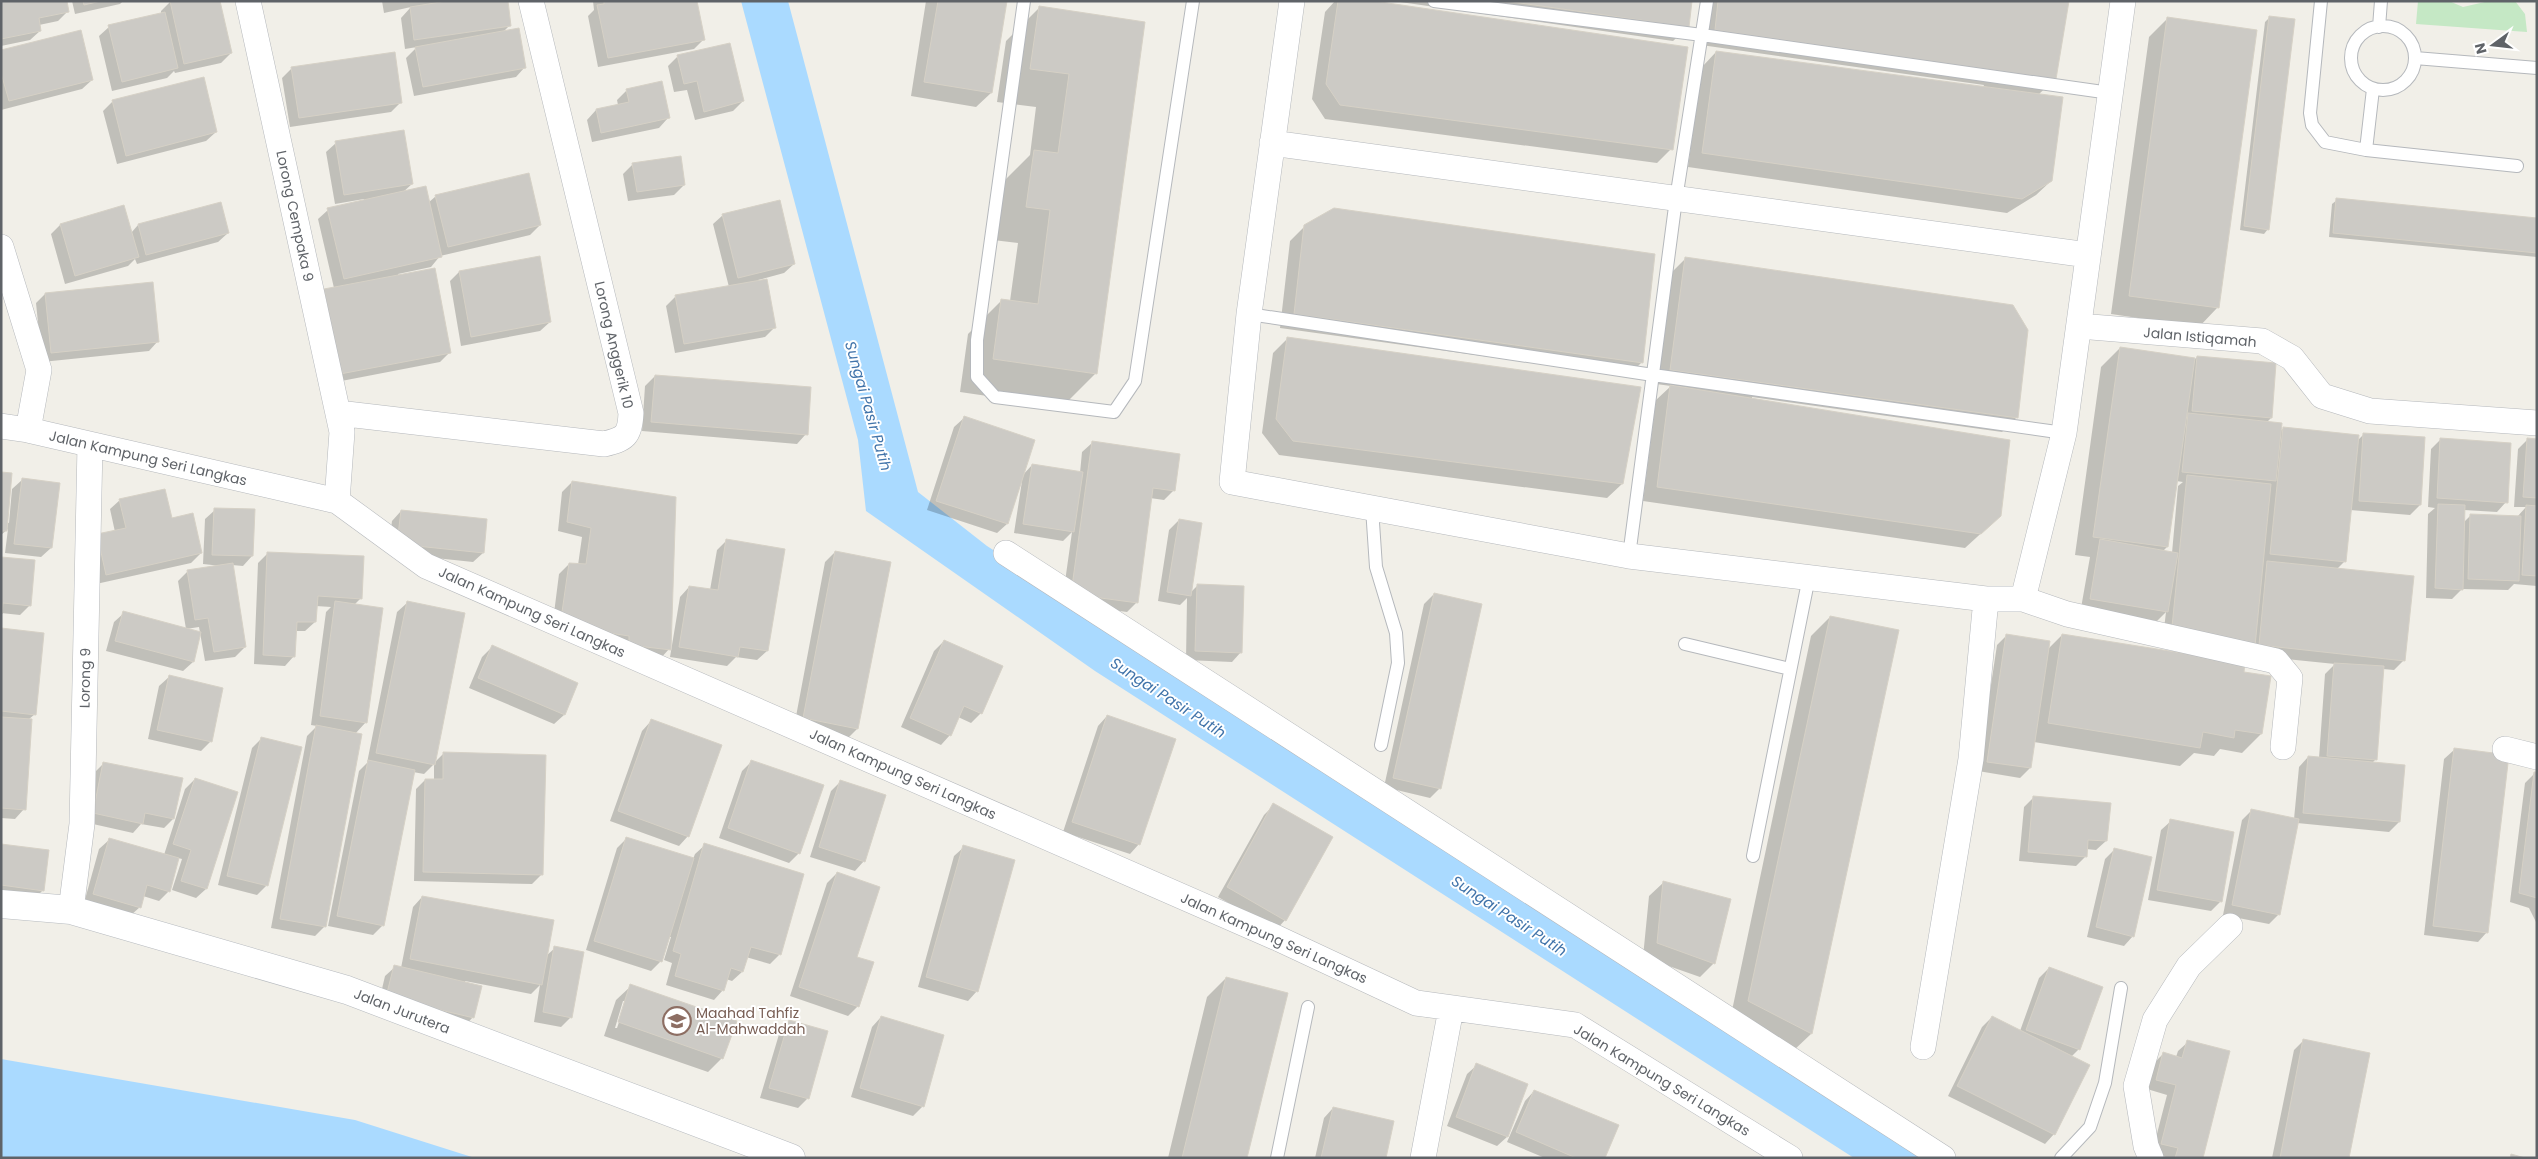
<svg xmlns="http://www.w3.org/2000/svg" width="2538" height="1159" font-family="Poppins,sans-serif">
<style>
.green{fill:#c5e8c5}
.water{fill:#aadaff}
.shadow{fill:#0003;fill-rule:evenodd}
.building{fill:#cccac5;stroke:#d6d1c6}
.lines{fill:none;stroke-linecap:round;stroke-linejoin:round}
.lane-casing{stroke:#b5b8bc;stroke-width:14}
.street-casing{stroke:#b5b8bc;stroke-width:26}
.secondary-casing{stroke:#b6babf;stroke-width:29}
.lane{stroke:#fff;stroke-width:12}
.street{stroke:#fff;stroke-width:25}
.secondary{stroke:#fff;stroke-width:28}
.labels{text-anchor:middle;stroke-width:4;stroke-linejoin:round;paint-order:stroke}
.street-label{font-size:14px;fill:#5f6368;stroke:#fff}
.education-label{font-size:14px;fill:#785e54;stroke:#fff;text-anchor:start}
.water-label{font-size:15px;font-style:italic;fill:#4174aa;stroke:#fff}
</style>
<rect width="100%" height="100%" fill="#f1efe8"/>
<path class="green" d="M2418,1H2449L2463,7L2489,1H2515L2525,14L2527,32L2416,24Z"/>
<path class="water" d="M741,1H788L918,492L987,546L1933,1158H1854L1095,671L866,511L858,440Z
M1,1059L355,1120L475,1158H1Z"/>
<path class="shadow" d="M1,1L68,11L58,21L39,25L40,31L30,40L1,46Z
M72,1H123L120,4L75,14Z
M382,1H440L439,4L510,25L503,32L525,67L516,77L414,96L406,58L417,47L405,49L401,18L411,7L384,13Z
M593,1H696L704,39L694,49L598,67L588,16L594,10Z
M926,1H1006L991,93L976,107L911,96Z
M1335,1H1366L1671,149L1657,163L1325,119L1312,99L1325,12Z
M1393,1H1691L1688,27L1673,41Z
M1706,1H2067L2055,79L2038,95L2051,181L2036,195L2007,213L1688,167L1702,67L1716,52L1983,87L1984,85L1701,45Z
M170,2L231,53L221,63L175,73L174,71L167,78L112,91L99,36L109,27L161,14V11Z
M1039,8L1144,23L1096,373L1062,407L960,392L968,334L1002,300L1010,301L1018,243L993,240L1001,184L1030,155L1036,107L997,102L1006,41Z
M2270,17L2268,229L2264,234L2240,230L2265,22Z
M2168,18L2217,308L2199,327L2111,314L2149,37Z
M1,51L92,80L82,89L1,110Z
M678,56L743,101L733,111L695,120L687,90L674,92L668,66Z
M292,68L401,102L391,112L290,127L282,78Z
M627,90L668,118L659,128L592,142L587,120L596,110L618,105L617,100Z
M113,101L216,132L206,141L117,164L103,111Z
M336,143L412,184L402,193L428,203L436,196L540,225L530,235L440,256L431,267L398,274L450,352L440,362L331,383L315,300L324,290L334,288L318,219L328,210L364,201V199L335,204L326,152Z
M633,164L684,185L674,195L628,201L623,174Z
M2337,200L2537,219V257L2329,237L2332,204Z
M723,215L794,264L784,273L758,280L775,327L765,337L675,353L666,306L676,296L729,287L713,224Z
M60,225L131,233L138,225L228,233L218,242L137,264L135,259L128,266L65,284L51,234Z
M1305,226L1642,362L1628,376L1280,328L1290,241Z
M539,258L550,322L540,331L461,346L450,281L459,272Z
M1685,259L2017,417L2002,432L1752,397V399L2000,516L1965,548L1643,501L1656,400L1671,386L1656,384L1671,273Z
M45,294L158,341L149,351L42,362L36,303Z
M1288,338L1622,484L1607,498L1279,455L1262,433L1273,353Z
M2120,348L2193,361L2197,357L2271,418L2266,423L2280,431L2284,428L2357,441L2364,434L2420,505L2410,515L2350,510L2345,561L2337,569L2404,660L2394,670L2383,669L2376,759L2372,763L2399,822L2389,832L2297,823L2279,914L2269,924L2223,915L2242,820L2252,810L2294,819L2299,767L2308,757L2319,758L2325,674L2335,664L2162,646L2166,612L2157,621L2081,608L2090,557L2075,555L2101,367ZM2176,481L2183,482L2178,486L2172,553L2163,551L2167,547Z
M655,376L806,434L797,444L642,431L645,386Z
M964,418L1022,476L1032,465L1080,473L1082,452L1092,443L1174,490L1164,500L1150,498L1136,603L1127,612L1062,603L1072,532L1063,541L1014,533L1022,481L1007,524L997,533L927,510L954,427Z
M2441,439L2506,502L2497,512L2464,510L2463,523L2470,516L2517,517L2526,507H2514L2518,449L2528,439L2537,440V586L2514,584L2508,590L2462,589L2452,599L2426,598L2428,514L2435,508L2428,507L2431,449Z
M1,473L6,522L9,523L12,489L22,480L51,548L41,557L5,553L8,529L1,535Z
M572,482L670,648L660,659L552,629L559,574L569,564L578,565L582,537L558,531L562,492Z
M120,500L171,519L201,553L191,563L96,584L88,545L115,532L110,509Z
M215,510L252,556L243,566L232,565L245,647L235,657L205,661L199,627L186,629L178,581L188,571L221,566L203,564L205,519Z
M401,511L483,553L473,562L388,553L392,521Z
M1179,520L1191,592L1197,586L1241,652L1232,662L1186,660L1187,598L1180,605L1158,601L1169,530Z
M727,540L767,651L757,660L736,657L727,666L670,657L680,597L689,587L710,590L717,550Z
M835,552L857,729L848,738L794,727L825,562Z
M268,553L361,598L354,605L366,722L355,734L325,926L315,936L271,928L307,736L317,726L311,725L326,612L331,607L316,606L315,622L305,631H295L294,656L285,666L254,664L258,563Z
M1,558L30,605L20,615L1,613Z
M1434,594L1440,788L1430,798L1384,787L1424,604Z
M407,603L434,763L444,753L542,874L532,884L414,881L416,789L425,780H434V764L424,774L413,772L383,925L373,935L328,926L359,771L367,763L397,612Z
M124,613L200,633L193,662L183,671L106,651L114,622Z
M1830,617L1898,631L1811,1034L1792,1052L1730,1020L1811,636Z
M1,630L35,714L28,720L24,809L15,819L1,818Z
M2062,635L2243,673L2261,734L2242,753L2220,749L2214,756L2194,753L2180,766L2034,742L2030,768L2020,778L1978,771L1997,645L2006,636L2048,649Z
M944,641L981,713L971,723L958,717L950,735L941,745L901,727L934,651Z
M492,647L577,684L564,715L554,724L469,688L482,657Z
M169,677L211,741L201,751L148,739L159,686Z
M1107,716L1139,844L1130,854L1063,832L1098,726Z
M651,721L688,836L679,846L610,821L642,731Z
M262,738L267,885L257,895L218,885L252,748Z
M2454,750L2487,932L2478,942L2424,935L2444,759Z
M752,761L799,853L789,863L719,838L742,771Z
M104,763L173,819L164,828L141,824L133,833L84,822L94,773Z
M2535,773H2537V924L2529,908L2510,902L2525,783Z
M195,779L206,889L196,898L172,890L182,859L178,858L169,891L159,901L143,896L140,907L130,916L84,903L99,849L109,840L164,855L185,789Z
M841,781L864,861L855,871L810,857L831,791Z
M2033,798L2106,841L2096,850L2086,849L2085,857L2076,866L2019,861L2024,807Z
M1274,805L1285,920L1276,930L1218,897L1264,815Z
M2171,821L2220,902L2211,911L2148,900L2161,830Z
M627,838L693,859L695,854L705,845L803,874L779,955L770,964L746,957L742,972L732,981L726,979L723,990L714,1000L666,985L672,963L664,960L671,937H668L660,962L651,971L586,950L617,848Z
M1,845L43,890L33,900L1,896Z
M964,847L977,991L968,1001L918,987L954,856Z
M2114,850L2133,936L2124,946L2087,937L2105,859Z
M837,873L856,958L858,1006L848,1016L790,996L827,883Z
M1664,882L1714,963L1700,977L1643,957L1649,896Z
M422,897L546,956L555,948L571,1017L561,1027L534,1022L540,985L531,994L465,981L473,1017L464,1027L378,1006L385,976L395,967L401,968L413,907Z
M2049,968L2079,1049L2071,1057L2054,1134L2045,1144L1948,1096L1982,1027L1992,1017L2020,1031L2039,978Z
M1226,978L1246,1158H1168L1207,997Z
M631,986L722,1058L708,1072L604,1036L616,1000ZM623,1001H626L617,1028H615Z
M881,1017L923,1106L913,1116L851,1097L872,1027Z
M789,1021L807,1099L798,1108L760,1098L780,1031Z
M2303,1041L2348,1158H2272L2294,1050Z
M2188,1042L2202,1158H2169L2152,1153L2167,1095L2147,1089L2154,1063L2163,1054L2176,1057L2178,1051Z
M1477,1065L1527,1084L1507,1137L1497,1146L1447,1126L1467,1074Z
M1534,1091L1604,1158H1545L1507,1142L1525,1101Z
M1333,1108L1384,1158H1315L1324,1118Z"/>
<path class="building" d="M1,1H67L69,12L39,18L41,31L1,39Z
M83,1H101L84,5Z
M170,1H220L232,53L184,64Z
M447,1H508L511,26L414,40L410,7Z
M604,1H697L705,40L608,58L597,5L604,4Z
M938,1H1007L992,93L924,82Z
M1338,1H1374L1688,47L1673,150L1340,105L1326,84Z
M1506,1H1692L1689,27Z
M1718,1H2069L2056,79L1715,30Z
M1039,6L1145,22L1097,374L993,359L1001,299L1038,304L1050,210L1026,207L1034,150L1058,153L1069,74L1030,69Z
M165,12L178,68L122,82L108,25Z
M2269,16L2295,19L2269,230L2244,226Z
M2167,17L2257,30L2219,308L2129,296Z
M519,28L526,68L423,87L415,47Z
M81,30L93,80L9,101L1,73V50Z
M730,43L744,101L704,112L697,81L684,84L677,55Z
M1716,51L2063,97L2052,181L2022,199L1702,153Z
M395,52L402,103L299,118L291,67Z
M204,77L217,132L126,156L112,100Z
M662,81L670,118L601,133L596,109L629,102L626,89Z
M404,130L413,184L344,195L335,141Z
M681,156L685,185L637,192L632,163Z
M529,173L541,225L448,247L435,195Z
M426,186L442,257L344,279L327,208Z
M2336,198L2537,218V253L2333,233Z
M780,200L795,264L738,278L722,214Z
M221,202L229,233L146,255L138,224Z
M124,205L139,257L75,276L60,224Z
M1334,208L1655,254L1643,363L1294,314L1304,225Z
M540,256L551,322L471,337L459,271Z
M1685,257L2013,305L2028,330L2018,418L1670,370Z
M435,268L451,353L340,374L324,289Z
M767,279L776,328L684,344L675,295Z
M153,282L159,342L51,353L45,293Z
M1287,337L1641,387L1623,484L1293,441L1276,419Z
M2120,347L2195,358L2168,547L2093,537Z
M2197,356L2276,363L2272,418L2192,411Z
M655,375L811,387L808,435L651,422Z
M1670,385L2010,440L2001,516L1981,534L1657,487Z
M2188,413L2282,423L2276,481L2182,472Z
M964,416L1035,440L1008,524L936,501Z
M2283,427L2359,435L2346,562L2270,554Z
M2363,433L2425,437L2421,505L2359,501Z
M2440,438L2511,443L2508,503L2437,498Z
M2527,438L2537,439V498L2523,497Z
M1092,441L1180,454L1175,491L1153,488L1138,603L1071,594Z
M1032,464L1083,472L1074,532L1023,524Z
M1,472L12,473L7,531H1Z
M2187,475L2271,484L2255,646L2171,637Z
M22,478L60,483L52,548L14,544Z
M572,481L676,497L671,650L629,645V636L584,629L561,619L569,563L586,564L591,528L567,522Z
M165,489L172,518L193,513L202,553L106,575L97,534L126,528L119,499Z
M2438,504L2465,505L2463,590L2435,588Z
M2526,505L2537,506V576L2522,575Z
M214,508L255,509L253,556L212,555Z
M401,510L487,519L484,553L397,544Z
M2470,514L2521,516L2519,581L2468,579Z
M1179,519L1202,523L1191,596L1167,592Z
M726,539L785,549L768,651L740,647L738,657L679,647L689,586L718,590Z
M2100,539L2178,553L2168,612L2090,599Z
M835,551L891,562L858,729L803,718Z
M267,552L364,556L362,599L318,596L316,622H297L295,657L263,655Z
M1,557L35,560L31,606L3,603L2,614Z
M2267,561L2414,576L2405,661L2259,645Z
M233,563L246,647L214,652L208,618L195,620L187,570Z
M1197,584L1244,586L1242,653L1195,651Z
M1434,593L1482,604L1441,789L1393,778Z
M335,601L383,608L367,723L320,716Z
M407,601L465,613L435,765L376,753Z
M123,611L201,632L194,662L115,641Z
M1830,616L1899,630L1812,1034L1748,1001Z
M1,628L44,633L36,715L1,711Z
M2006,634L2050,641L2031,768L1987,762Z
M2062,634L2245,663L2244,672L2271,676L2262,734L2235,730L2234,738L2203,732L2200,748L2048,723Z
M944,640L1003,666L982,714L964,706L951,736L910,718Z
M492,645L578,683L565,715L478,678Z
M2334,663L2384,666L2377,760L2327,756Z
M169,675L223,688L212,742L157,730Z
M1107,715L1176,739L1140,845L1072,822Z
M1,717L32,719L26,810L1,808Z
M651,719L722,745L689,837L618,811Z
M316,725L362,734L326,927L280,919Z
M261,737L302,747L268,886L227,876Z
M2454,748L2509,755L2488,933L2433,926Z
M443,752L546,755L543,875L423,872L425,779H443Z
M2308,756L2405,765L2400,822L2303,813Z
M368,760L415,770L384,926L337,916Z
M751,760L824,785L800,854L728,828Z
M103,762L183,778L174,819L145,813L143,824L93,813Z
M2534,772H2537V898L2519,893Z
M195,778L238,792L207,889L181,881L191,850L173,844Z
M840,780L886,795L865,862L819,847Z
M2033,796L2111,803L2107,841L2088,840L2087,857L2028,852Z
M1273,803L1333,837L1286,921L1227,887Z
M2251,809L2299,819L2280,915L2232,905Z
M2170,819L2234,832L2222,902L2157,890Z
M626,837L694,858L662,962L594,941Z
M109,838L179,858L170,892L147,885L141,908L93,894Z
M704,843L804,874L781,955L751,947L743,972L731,968L724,991L675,976L681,954L673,951Z
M1,844L49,850L44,891L1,885Z
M963,845L1015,860L978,992L926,977Z
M2114,848L2152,857L2134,937L2096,927Z
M837,872L880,887L857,957L874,962L859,1007L799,987Z
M1663,881L1731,899L1715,964L1657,943Z
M422,896L554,920L542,985L410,959Z
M554,946L584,952L572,1018L543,1012Z
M394,965L482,986L474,1018L386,997Z
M2049,967L2103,987L2080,1050L2026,1030Z
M1226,977L1288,993L1247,1158H1182Z
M630,984L737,1021L723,1059L618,1022Z
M881,1016L944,1035L924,1107L860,1088Z
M1992,1016L2090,1065L2055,1135L1957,1086Z
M789,1020L828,1031L809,1099L769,1088Z
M2303,1039L2370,1053L2349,1158H2280Z
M2187,1040L2230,1051L2203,1158H2175L2178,1148L2161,1144L2176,1085L2156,1080L2163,1052L2182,1058Z
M1476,1063L1528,1084L1508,1137L1456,1117Z
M1534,1090L1619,1125L1605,1158H1576L1516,1132Z
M1333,1107L1394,1121L1386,1158H1321Z
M2511,1154L2525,1158H2510Z"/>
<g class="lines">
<defs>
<path id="lane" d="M1024,1L977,340V377L995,397L1114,412L1135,381L1193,1
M1434,1L1702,35L2110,93
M2321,1L2310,113L2312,125L2325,142L2366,150L2517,166
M2351 58a32 32 0 1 1 64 0a32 32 0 1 1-64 0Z
M2379,27L2381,1
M2415,58L2537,68
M2366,150L2373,89
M1249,314L1653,375L2064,433
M1372,508L1376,567L1396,633L1398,663L1381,745
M1629,556L1676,199L1707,1
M1685,644L1790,669
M1753,856L1809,577
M1277,1158L1308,1007
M2061,1158L2090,1127L2105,1083L2121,988"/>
<path id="street" d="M248,1L342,432L337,501
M1292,1L1249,314L1232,482L1629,556L1986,599H2023L2064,433L2123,1
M1272,143L2088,255
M1,247L39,370L28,430
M2079,326L2262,341L2292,358L2322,396L2370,411L2537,423
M338,413L604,444C625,439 630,436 631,413L531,1
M1,426L28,430L337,501L426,566L1277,938L1416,1003L1575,1025L1790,1158
M1006,553L1943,1158
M2023,599L2067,614L2276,661L2290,678L2283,747
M2505,749L2537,757
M71,910L82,824L90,445
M1923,1047L1971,759L1986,599
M1423,1158L1451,1009
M2151,1158L2146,1146L2136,1086L2155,1020L2189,966L2230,926"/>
<path id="secondary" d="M1,904L71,910L347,990L791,1158"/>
</defs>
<use href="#lane" class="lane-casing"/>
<use href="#street" class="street-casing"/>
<use href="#secondary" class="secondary-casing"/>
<use href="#lane" class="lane"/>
<use href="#street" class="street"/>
<use href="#secondary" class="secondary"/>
</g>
<defs>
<symbol id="school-ring" viewBox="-11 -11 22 22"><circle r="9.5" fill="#fff" stroke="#8d6e63" stroke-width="1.5"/><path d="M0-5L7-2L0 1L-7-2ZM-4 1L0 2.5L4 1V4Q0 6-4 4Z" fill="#8d6e63"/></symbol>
</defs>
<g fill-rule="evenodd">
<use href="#school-ring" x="661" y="1005" width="32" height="32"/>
</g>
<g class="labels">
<g class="street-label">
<text transform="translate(295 216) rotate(78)" y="5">Lorong Cempaka 9</text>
<text transform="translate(2200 337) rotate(5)" y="5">Jalan Istiqamah</text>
<text transform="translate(614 345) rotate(77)" y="5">Lorong Anggerik 10</text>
<text transform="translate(148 458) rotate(13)" y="5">Jalan Kampung Seri Langkas</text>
<text transform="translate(532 612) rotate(24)" y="5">Jalan Kampung Seri Langkas</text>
<text transform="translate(85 678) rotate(-89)" y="5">Lorong 9</text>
<text transform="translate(903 774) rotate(24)" y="5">Jalan Kampung Seri Langkas</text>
<text transform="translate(1274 938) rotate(24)" y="5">Jalan Kampung Seri Langkas</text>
<text transform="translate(402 1011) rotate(21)" y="5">Jalan Jurutera</text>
<text transform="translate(1662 1080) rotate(31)" y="5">Jalan Kampung Seri Langkas</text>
</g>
<g class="education-label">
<text x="696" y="1018">Maahad Tahfiz<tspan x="696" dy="16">Al-Mahwaddah</tspan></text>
</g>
<g class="water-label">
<text transform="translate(868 406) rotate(74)" y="5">Sungai Pasir Putih</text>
<text transform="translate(1168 698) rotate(33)" y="5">Sungai Pasir Putih</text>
<text transform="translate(1509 916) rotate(33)" y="5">Sungai Pasir Putih</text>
</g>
</g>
<rect width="2538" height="1159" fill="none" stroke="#5f6368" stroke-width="5"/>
<g transform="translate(2493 45) rotate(255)" stroke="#ffffff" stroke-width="4" paint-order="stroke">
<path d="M0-4L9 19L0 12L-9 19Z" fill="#5f6368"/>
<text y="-8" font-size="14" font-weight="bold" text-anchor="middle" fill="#5f6368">N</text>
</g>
</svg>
